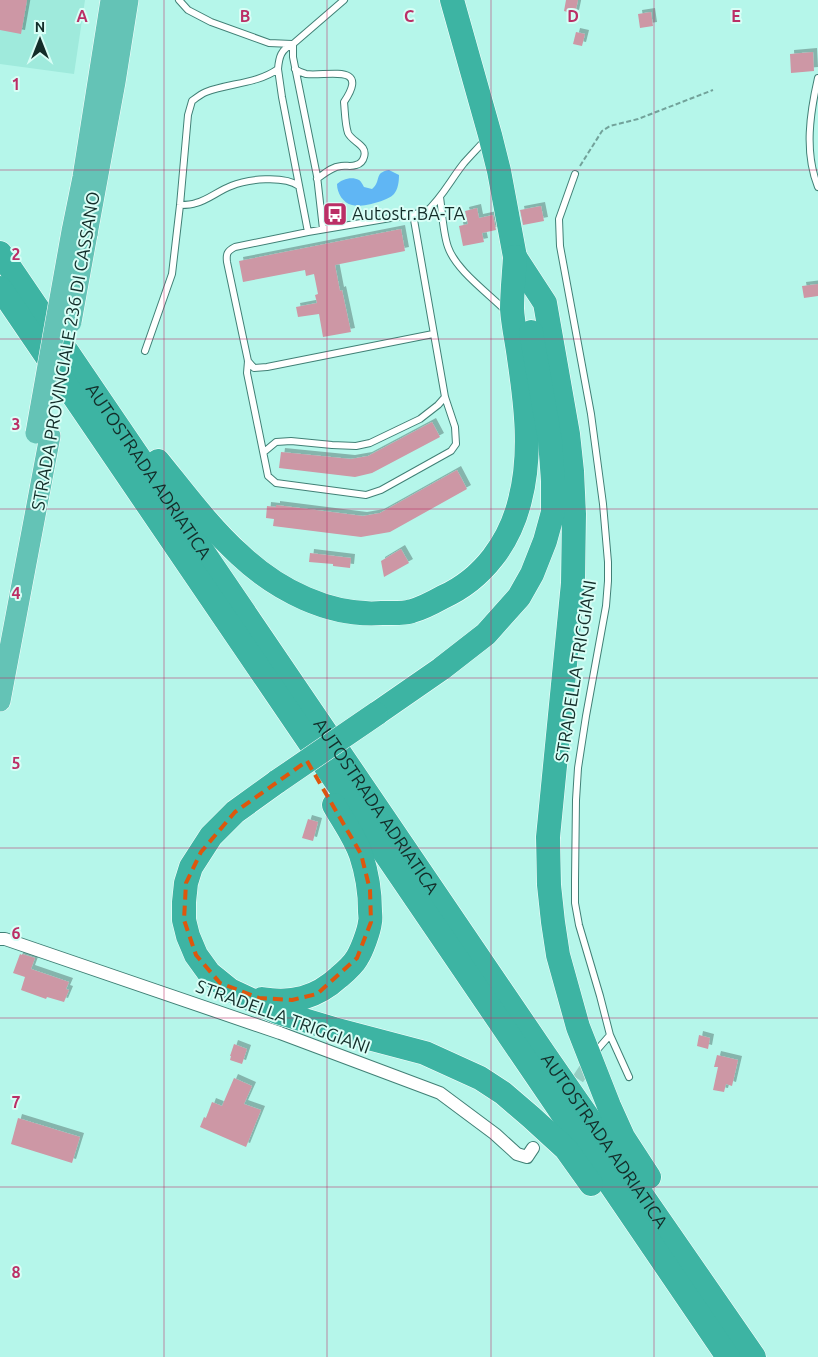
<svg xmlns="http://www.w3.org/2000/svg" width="818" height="1357" font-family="Ubuntu,sans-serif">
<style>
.built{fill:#9feadc}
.water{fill:#60b6f4}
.building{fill:#cd97a5;filter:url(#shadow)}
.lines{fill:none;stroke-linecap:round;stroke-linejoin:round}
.minor-tunnel{stroke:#95cec3;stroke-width:12;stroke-dasharray:12 6;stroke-linecap:butt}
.service-casing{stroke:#418076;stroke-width:8}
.minor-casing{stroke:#418076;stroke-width:14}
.trunk-casing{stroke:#fff;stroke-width:22}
.motorway-casing{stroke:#fff;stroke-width:25}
.path{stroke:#72a29a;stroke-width:2;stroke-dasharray:5 2.5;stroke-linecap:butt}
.service{stroke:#fff;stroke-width:6}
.minor{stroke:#fff;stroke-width:12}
.trunk{stroke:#64c3b6;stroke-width:21}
.motorway{stroke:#3db4a3;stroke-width:24}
.trunk-bridge-casing{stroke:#fff;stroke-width:22;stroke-linecap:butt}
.motorway-bridge-casing{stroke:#fff;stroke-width:25;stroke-linecap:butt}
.trunk-bridge{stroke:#64c3b6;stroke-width:21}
.motorway-bridge{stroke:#3db4a3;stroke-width:24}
.marked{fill:none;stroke:#dd570d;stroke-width:4;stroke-dasharray:10 6;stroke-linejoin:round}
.grid{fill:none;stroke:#bb2f66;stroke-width:1;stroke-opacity:0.55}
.labels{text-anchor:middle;stroke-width:4;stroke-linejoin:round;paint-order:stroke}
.poi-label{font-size:18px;fill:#132d29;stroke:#d8fef6;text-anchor:start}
.street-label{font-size:18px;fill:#132d29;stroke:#d8fef6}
.grid-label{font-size:16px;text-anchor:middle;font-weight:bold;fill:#bb2f66;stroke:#d8fef6;stroke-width:4;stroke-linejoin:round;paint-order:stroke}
</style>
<defs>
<filter id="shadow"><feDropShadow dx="4" dy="-4" stdDeviation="0" flood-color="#0004"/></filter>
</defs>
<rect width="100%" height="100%" fill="#b5f6ea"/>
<path class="built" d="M0,0H85L74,74L0,64Z"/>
<path class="water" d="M389,170L399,175C399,182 398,189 394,194C388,201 361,208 352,205C343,203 337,193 337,184C342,179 352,176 359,180C361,181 363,185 364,187L372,189C382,181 373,173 389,170Z"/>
<path class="building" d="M0,0H27L21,34L0,30Z
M566,0H578L575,14L564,11Z
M651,12L653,26L640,28L638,14Z
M576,32L585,34L582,46L573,44Z
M813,52L814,71L791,73L790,54Z
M541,206L544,221L523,225L520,210Z
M477,208L479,218L493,215L496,230L482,233L484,242L463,246L459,226L468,224L465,211Z
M401,229L405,251L335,265L340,291L342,290L351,332L323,337L319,314L298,317L296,307L317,303L315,295L318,294L314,274L306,276L305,270L243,282L239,261Z
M818,284V296L804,298L802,286Z
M432,422L440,437L372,473L355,477L279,468L281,452L351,459L368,456Z
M457,470L467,489L390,532L361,537L273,526L274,519L266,518L267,506L276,507V505L363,516L380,513Z
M401,549L409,563L384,577L381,561Z
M310,553L351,558L350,568L333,566V564L309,562Z
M308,819L318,822L313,841L302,838Z
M20,954L22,955V954L35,958L31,969L69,982L66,989L69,990L64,1002L47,997L46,999L21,990L25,977L13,973Z
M699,1035L710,1038L708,1049L697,1046Z
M234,1044L247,1049L242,1064L230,1060L231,1056H230Z
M717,1055L738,1060L732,1086L726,1084L724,1092L713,1090L718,1067H714Z
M234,1078L252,1086L244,1104L261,1110L246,1147L200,1127L204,1117L206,1118L212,1102L222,1106Z
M18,1118L80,1137L72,1163L11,1144Z"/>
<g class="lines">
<path class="minor-tunnel" d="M568,1094L592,1058"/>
<defs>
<path id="service" d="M179,0L188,10L211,22L269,43L292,44
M293,44V57L317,176L323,229
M278,69L282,97L308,232
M295,69C298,71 302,73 306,74C325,77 371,62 344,102C345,112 345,124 348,133C352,142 368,145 364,157C363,161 360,164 356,165C351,167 346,165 341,166C331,167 324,174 317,179
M818,78C810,113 804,152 818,187
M575,174L559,219L560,246L591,414L603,504L608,562V581L606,606L586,716L578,768L576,800L575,880V903L579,925L600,996L610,1035L597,1050
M440,197C442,211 443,233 448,247C456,270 487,292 505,310
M180,205C185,205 191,205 196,203C208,200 218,191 231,186C247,179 284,175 299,186
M413,214L445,397L455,427L456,444L451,451L381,490L366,495L276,483L268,476L247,373L248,361L227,262C226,254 227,251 235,247L308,232L426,212C442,198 451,179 464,163C471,155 479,147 485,140
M145,351L172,274L180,205L188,115L192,101C196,98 201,94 206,92C229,83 257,84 278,69C279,57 281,49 293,44L344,0
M248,361L254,368L267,367L433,334
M264,452L276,442L291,441L332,445L356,446L370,443L420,419L438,405L445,397
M610,1035L629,1077"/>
<path id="minor" d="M0,939H5L280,1033L440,1093L495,1134L517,1154L527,1157L533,1148"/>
<path id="trunk" d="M72,231L83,177L111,0
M87,234L115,82L128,0
M0,701L50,436"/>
<g id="motorway">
<path d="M452,0L490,135L499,171L518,273"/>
<path id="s1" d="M0,253L545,1055L754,1357"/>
<path d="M515,257L545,303L568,434L572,471L574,514L573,583L548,837L549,885L553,922L558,955L578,1027L609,1106L623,1137L649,1177"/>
<path d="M0,288L728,1357"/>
<path d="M158,461C184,493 209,527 240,555C277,590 330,617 382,613C392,613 403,614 412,611C423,608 434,602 443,597C483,579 510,542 520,500C532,454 526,405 519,358C517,342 513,325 512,309C512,292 514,274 515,257"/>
<path d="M376,714L441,669L486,634L519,597L532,574L545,541L553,512V481L550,440L531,332"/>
<path d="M278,781L235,812L211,836L191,867L186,883L184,902V920L188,936L196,955L209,973L230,990L277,1012L334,1029L425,1053L480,1078L503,1093L531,1117L566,1149L591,1184"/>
<path d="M262,999C292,1004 316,998 339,977C345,972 353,965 357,958C362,950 369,931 370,922C371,919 370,914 370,911C370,892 367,873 361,855C355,837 343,821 334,805"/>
</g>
</defs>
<use href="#service" class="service-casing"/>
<use href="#minor" class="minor-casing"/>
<use href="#trunk" class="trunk-casing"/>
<use href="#motorway" class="motorway-casing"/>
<path class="path" d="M580,166L602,131L610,126L638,119L713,90"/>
<use href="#service" class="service"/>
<use href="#minor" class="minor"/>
<use href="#trunk" class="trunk"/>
<use href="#motorway" class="motorway"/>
<defs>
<path id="trunk-bridge" d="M71,322L87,234
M36,433L72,231"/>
<path id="motorway-bridge" d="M278,781L376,714"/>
</defs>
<use href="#trunk-bridge" class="trunk-bridge-casing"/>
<use href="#motorway-bridge" class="motorway-bridge-casing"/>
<use href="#trunk-bridge" class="trunk-bridge"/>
<use href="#motorway-bridge" class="motorway-bridge"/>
</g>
<path class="marked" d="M307,761L361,854L370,890L371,922L357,958L317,994L292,1000L259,998L220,983L196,955L184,920L186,883L201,852L235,812Z"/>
<path class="grid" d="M164,0V1357M327,0V1357M491,0V1357M654,0V1357M0,170H818M0,339H818M0,509H818M0,678H818M0,848H818M0,1018H818M0,1187H818"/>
<defs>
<symbol id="bus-square" viewBox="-11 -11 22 22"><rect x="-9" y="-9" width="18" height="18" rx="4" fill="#bb2f66" stroke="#d8fef6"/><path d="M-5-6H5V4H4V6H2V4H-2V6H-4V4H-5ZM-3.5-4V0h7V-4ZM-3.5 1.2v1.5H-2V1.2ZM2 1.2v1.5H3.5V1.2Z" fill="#fff"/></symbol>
</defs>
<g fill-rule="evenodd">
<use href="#bus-square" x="321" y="200" width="28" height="28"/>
</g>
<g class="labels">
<g class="poi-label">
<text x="352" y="220">Autostr.BA-TA</text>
</g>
<g class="street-label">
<text transform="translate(66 351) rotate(-80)" y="6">STRADA PROVINCIALE 236 DI CASSANO</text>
<text dy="6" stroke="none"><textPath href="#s1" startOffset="264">AUTOSTRADA ADRIATICA</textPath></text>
<text transform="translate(576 671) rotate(-81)" y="6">STRADELLA TRIGGIANI</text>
<text dy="6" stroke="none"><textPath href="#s1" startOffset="669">AUTOSTRADA ADRIATICA</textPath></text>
<text transform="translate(283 1017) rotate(20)" y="6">STRADELLA TRIGGIANI</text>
<text dy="6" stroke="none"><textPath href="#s1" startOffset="1074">AUTOSTRADA ADRIATICA</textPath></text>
</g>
</g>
<g class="grid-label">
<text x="82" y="22">A</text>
<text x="245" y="22">B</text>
<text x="409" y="22">C</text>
<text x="573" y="22">D</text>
<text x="736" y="22">E</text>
<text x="16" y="90">1</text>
<text x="16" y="260">2</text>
<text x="16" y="430">3</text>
<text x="16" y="599">4</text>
<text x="16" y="769">5</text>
<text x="16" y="939">6</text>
<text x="16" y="1108">7</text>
<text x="16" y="1278">8</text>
</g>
<g transform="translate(40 40)" stroke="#d8fef6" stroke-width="4" paint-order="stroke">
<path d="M0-4L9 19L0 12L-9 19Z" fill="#132d29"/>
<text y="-8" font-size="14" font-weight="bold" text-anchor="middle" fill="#132d29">N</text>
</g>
</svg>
